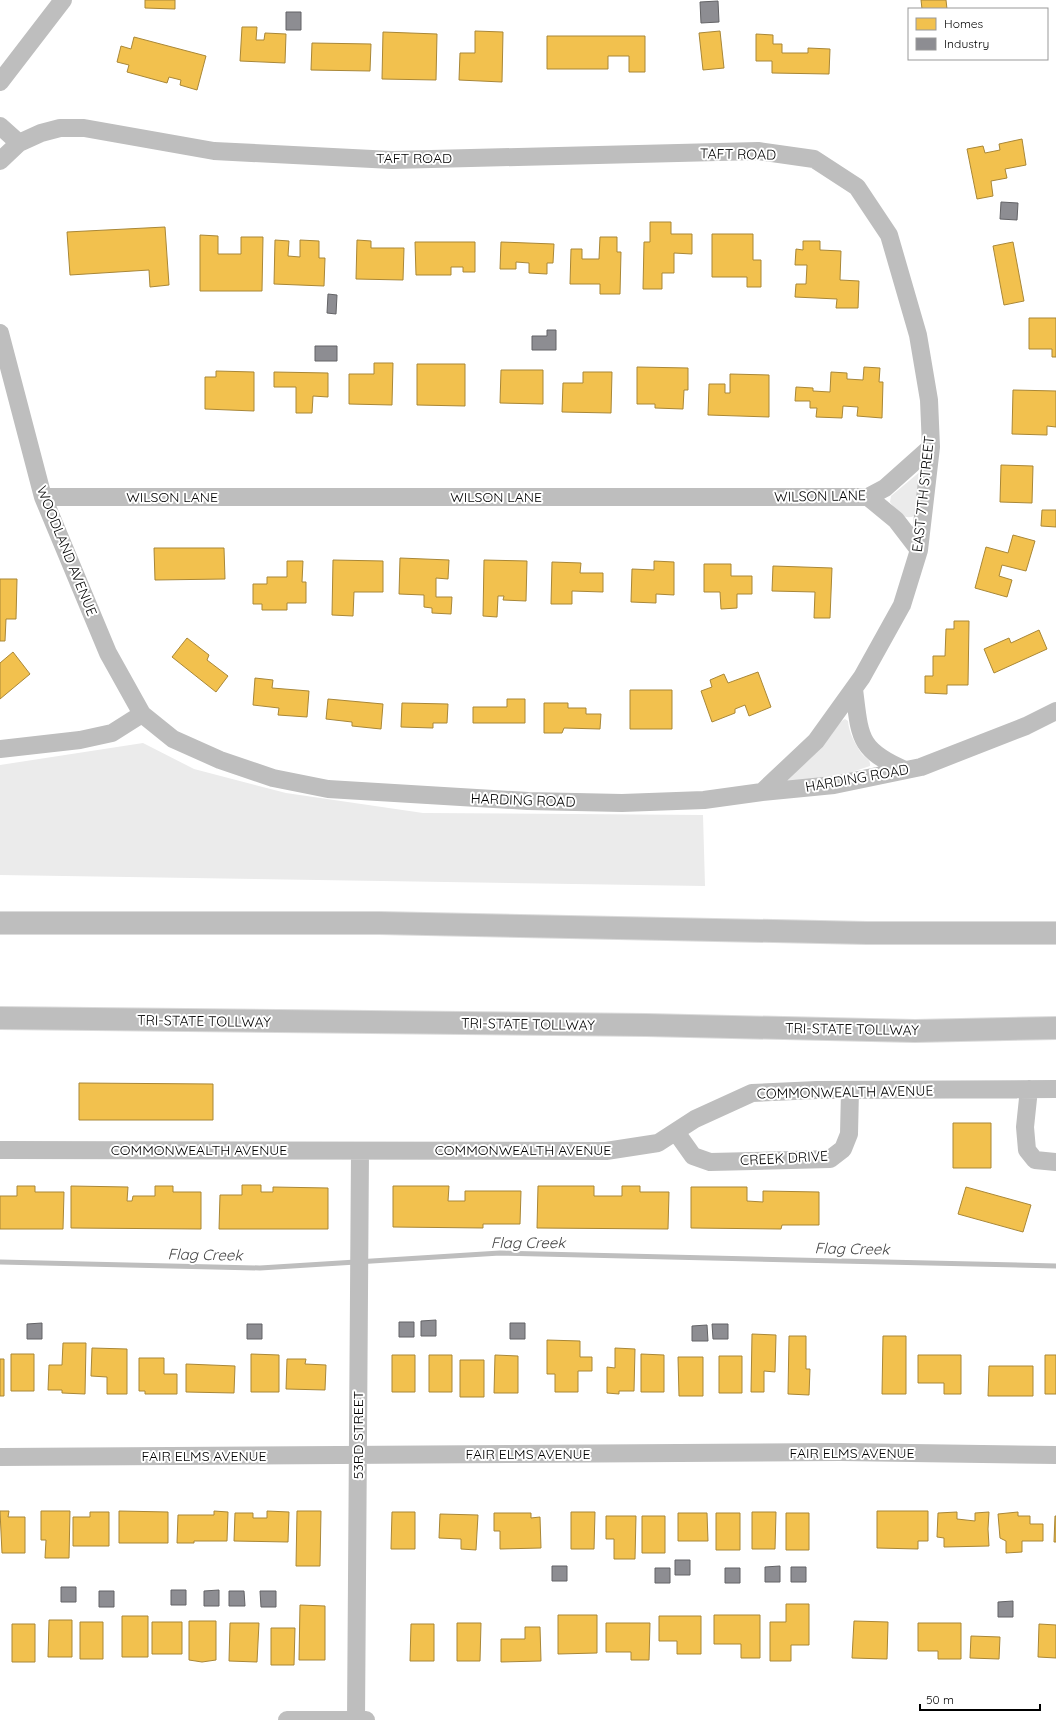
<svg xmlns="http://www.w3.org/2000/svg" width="1056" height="1720" font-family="Quicksand,sans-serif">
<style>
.green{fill:#ebebeb}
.homes{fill:#f2c14e;stroke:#a98737}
.industry{fill:#8d8d92;stroke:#636366}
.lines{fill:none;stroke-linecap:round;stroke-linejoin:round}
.stream{stroke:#bebebe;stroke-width:5}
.motorway-casing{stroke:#dbdbdb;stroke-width:24}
.minor{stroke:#bebebe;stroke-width:18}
.motorway{stroke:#bebebe;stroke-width:22}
.labels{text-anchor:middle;stroke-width:4;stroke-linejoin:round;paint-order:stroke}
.street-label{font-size:14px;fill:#000;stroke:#fff}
.water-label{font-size:15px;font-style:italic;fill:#434343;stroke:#fff}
</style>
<rect width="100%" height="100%" fill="#fff"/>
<path class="green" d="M922,470L915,513L914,516C903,521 896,510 890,502L891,496Z
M845,719L848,721C849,733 855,744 862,754C866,758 871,760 870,766L849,773L788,783L786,780C801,767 817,754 829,738C834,732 838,722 845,719Z
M143,743L194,769L286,793L423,813L703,815L705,886L0,875V765Z"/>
<path class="homes" d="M145,0H175V9L145,8Z
M921,0H946L947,9H922Z
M242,27H257L256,40H264L265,33L286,34L285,63L240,61Z
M475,31L503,32L502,82L459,80L460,53H475Z
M720,31L724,68L703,70L699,33Z
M383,32L437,34L436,80L382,79Z
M756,34L773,35V44H782V53H808V48L830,49L829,74L772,73V61H756Z
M547,36H645V72H629V56H608V69H547Z
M134,37L206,56L197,90L180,85L181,80L169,77L167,83L127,72L129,65L117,62L121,46L131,49Z
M312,43L371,44L370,71L311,70Z
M1022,139L1026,165L1005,169L1007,178L991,181L993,196L977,199L967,149L983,146L985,153L1000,150L999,144Z
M650,222H671V234H692V254L674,253V273H662V289H643L644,242H650Z
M165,227L169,285L150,287L149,270L70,275L67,232Z
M712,234H753V260H761V287H747V277H712Z
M200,235L218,236V254H241V237H263L262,291H200Z
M600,237H617V252H621L620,294H600V284H570L571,249H582V259H599Z
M275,240L289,241L288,256L300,257V240L319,241V258H325L324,286L274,284Z
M357,240L371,241V248H404L403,280L356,279Z
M803,241H820V250L841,251L840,280L859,281L858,308H836L837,299L795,297L796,284H806L807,265H795L796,249L803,250Z
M415,242H475V272H463V267H451V275H416Z
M501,242L554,244L553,263H547V274L529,273V263L516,262V269H500Z
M1013,242L1024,301L1004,305L993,246Z
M1029,318H1056V357H1052V349H1029Z
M374,363H393L392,405L349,404V374H374Z
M417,364H465V406L417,405Z
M637,367L688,368V390H684L683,409L655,408V404H637Z
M864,367L880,368L879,382H883L882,418L857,416L858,407L843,406L842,418L816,417L817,408H810V401H795L796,387L813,388V391L830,392L831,372L847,373V379L863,380Z
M501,370H543V404L500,403Z
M216,371L254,372V411L205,409V377H216Z
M274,372L328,373V397L313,396L312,413H296V387H274Z
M583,372H612L611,413L562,412L563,383H583Z
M730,374L769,375V417L708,415L709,384H725V393H730Z
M1013,390L1056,391V427L1047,426V435L1012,434Z
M1001,465L1033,466L1032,503L1000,502Z
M1042,510H1056V527L1041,526Z
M1013,535L1035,541L1026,571L1002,565L999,576L1012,580L1007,597L975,588L986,547L1008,553Z
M154,548H224L225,579L155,580Z
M400,558L449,560L448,579L436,578V597H452L451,614L432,613V608L424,607V595L399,594Z
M333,560L383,561V592H354L353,616L332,615Z
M484,560L527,561L526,601L503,600L504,596H498L497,617L483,616Z
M287,561H303L302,582H306V603H287V610H262V604H253V584H267V577H287Z
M654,561L674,562V595L656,594V603L631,602L632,569L654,570Z
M552,562L581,563L580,573H603V592L572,591V604H551Z
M704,564H731V576H752V594H737V608L721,609L720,592H704Z
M773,566L832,568L830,618H814L815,592L772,591Z
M0,579H17L16,619H6L5,641H0Z
M954,621H969L968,685H947V694L925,693V676H933V656H945L946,629H954Z
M1039,630L1047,649L994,673L984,649L1009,638L1011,643Z
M187,638L209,655L207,660L228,676L216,692L172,657Z
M13,652L30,674L0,699V663Z
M758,672L771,707L749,716L745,705L735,709V713L712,722L701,691L712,687L710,680L724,674L728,683Z
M255,678L273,680L272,688L309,691L307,717L278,715L279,708L253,705Z
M630,690H672V729H630Z
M328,699L383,704L381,729L352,726V722L326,719Z
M507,699H525V723H473V707H507Z
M402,703L448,704L447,723H433V728L401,727Z
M544,703H568V708H586V714H601L600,729L564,728L562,733H544Z
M79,1083L213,1084V1120H79Z
M953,1123H991V1168H953Z
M242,1185H261V1192H273V1187L328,1188V1229H219L220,1195H242Z
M17,1186H35V1192H64L63,1229H0V1196H17Z
M71,1186L128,1187L127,1201H132L133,1196H155V1186H173V1192H201V1229L71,1228Z
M393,1186H449L448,1201H465V1191H521L520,1224H483V1228L393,1227Z
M538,1186H594V1196H622V1186H640V1192H669L668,1229L537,1228Z
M691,1187H747V1201L763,1202V1191L819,1192V1225H782L781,1229L691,1228Z
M966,1187L1031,1205L1023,1232L958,1214Z
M752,1334L776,1335L775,1372L764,1371V1392H751Z
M789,1336H806V1369H810L809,1395L788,1394Z
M883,1336H906V1394H882Z
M547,1340L580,1341V1357H592V1371H578V1392H555V1374H547Z
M63,1343H86L85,1394L62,1393V1390H48L49,1365H62Z
M92,1348L127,1349V1394H107V1377L91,1376Z
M615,1348L635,1349L634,1391H619V1394L607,1393V1367L615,1368Z
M11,1354H34V1391H11Z
M251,1354L279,1355V1392H251Z
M641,1354L664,1355V1392H641Z
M392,1355H415V1392H392Z
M429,1355H452V1392H429Z
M495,1355L518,1356V1393H494Z
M918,1355H961V1394H944V1383H918Z
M1045,1355H1056V1394H1045Z
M719,1356H742V1393H719Z
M678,1357H703V1396H679Z
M139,1358H164V1374H177V1394H145V1391H139Z
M0,1359H4V1396H0Z
M287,1359H306L305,1364L326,1365L325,1390L286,1389Z
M460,1360H484V1397H460Z
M186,1364L235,1366L234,1393L186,1392Z
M989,1366H1033V1396H988Z
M0,1511H9L8,1517H25V1553H2Z
M41,1511H70L69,1558H45L46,1540H41Z
M119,1511L168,1512V1543H119Z
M214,1511L228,1512L227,1541H194V1543H177L178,1515H214Z
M267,1511L289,1512L288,1542L234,1541L235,1513H253V1518H267Z
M297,1511H321L320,1566H296Z
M877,1511H928V1541H918V1549L877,1548Z
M90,1512H109V1546H73V1517H90Z
M392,1512H415V1549H391Z
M571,1512H595L594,1549H571Z
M752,1512H776L775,1549H752Z
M957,1512V1519L975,1521V1513L989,1512L988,1529L989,1546L944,1547V1538L937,1537L938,1513Z
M1018,1512V1516H1030V1524H1043V1541H1022V1552L1006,1553V1541L1000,1538L998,1514Z
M494,1513H531V1518L540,1517L541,1548L500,1549V1531H494Z
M678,1513H707L708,1541H678Z
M716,1513H740V1550H716Z
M786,1513H809V1550H786Z
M440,1514L478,1515L476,1550L461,1549V1539L439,1538Z
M606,1516H636L635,1559H614V1539H606Z
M642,1516H665V1553H642Z
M1055,1516H1056V1542H1054Z
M786,1604H809V1645H791V1661H770V1622H786Z
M300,1605L325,1606V1660H299Z
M558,1615H597V1653L558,1654Z
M714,1615H760V1658H741V1644H714Z
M122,1616H148V1657H122Z
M659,1616H701V1654H677V1641H659Z
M49,1620H72V1657H48Z
M189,1621H216V1660L202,1662L189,1660Z
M854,1621L888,1622L887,1659L852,1658Z
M80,1622H103V1659H80Z
M152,1622H182V1654H152Z
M230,1623H259L257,1662L229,1661Z
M457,1623H481L480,1661H457Z
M606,1623H650L649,1660H631V1652H606Z
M918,1623H961V1659H938V1651H918Z
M12,1624H35V1662H12Z
M411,1624H434V1661H410Z
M1039,1624L1056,1625V1658L1038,1657Z
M525,1627H540L541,1661L501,1662V1639H525Z
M271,1628H295L294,1665H271Z
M971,1636L1000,1637L999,1659L970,1658Z"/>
<path class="industry" d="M718,1L719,22L701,23L700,2Z
M286,12H301V30H286Z
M1001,202L1018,203L1017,220L1000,219Z
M328,294L337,295L336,314L327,313Z
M547,330H556V350H532V336H547Z
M315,346H337V361H315Z
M436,1320V1336H421V1321Z
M399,1322H414V1337H399Z
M42,1323V1339H27V1324Z
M510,1323H525V1339H510Z
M247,1324H262V1339H247Z
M712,1324H728V1339H713Z
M707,1325L708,1341H692V1326Z
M675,1560H690V1575H675Z
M552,1566H567V1581H552Z
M780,1566V1582H765V1567Z
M791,1567H806V1582H791Z
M655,1568H670V1583H655Z
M725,1568H740V1583H725Z
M61,1587H76V1602H61Z
M171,1590H186V1605H171Z
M219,1590V1606H204V1591Z
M99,1591H114V1607H99Z
M229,1591H244L245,1606H229Z
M260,1591H276V1607H261Z
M1013,1601V1617H998V1602Z"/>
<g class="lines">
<path class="stream" d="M0,1262L260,1268L500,1253L1056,1266"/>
<defs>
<path id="motorway" d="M0,923H379L867,933H1056
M0,1018L646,1025L915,1031L1056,1028"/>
</defs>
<use href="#motorway" class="motorway-casing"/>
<path class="minor" d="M0,82L63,0
M0,126L19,143
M0,161L19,143L41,133L60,128H84L214,151L392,160L758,151L814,159L857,187L889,235L918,335L929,400L931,447L919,550L902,605L862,677L816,741L762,792
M0,333L43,497L108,653L142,714
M43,497H868L885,488L931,447
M868,497L896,520L919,550
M854,689C860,737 858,750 905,770
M0,749L80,740L112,733L142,714L173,739L220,760L273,778L328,789L528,801L622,803L704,800L762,792L834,785L921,767L1026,726L1056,711
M1029,1089L1025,1127L1027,1150L1035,1160L1056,1162
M676,1132L693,1156L710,1162L830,1159L843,1149L849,1134L850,1090
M0,1150L606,1151L658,1143L695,1119L752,1093L817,1090L1056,1089
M0,1457L840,1452L1056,1455
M287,1720H366
M356,1720L360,1151"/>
<use href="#motorway" class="motorway"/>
</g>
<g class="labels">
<g class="street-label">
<text transform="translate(738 154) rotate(1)" y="5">TAFT ROAD</text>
<text x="414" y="163">TAFT ROAD</text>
<text transform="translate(923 494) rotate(-84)" y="5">EAST 7TH STREET</text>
<text transform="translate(820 496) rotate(-1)" y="5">WILSON LANE</text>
<text x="172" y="502">WILSON LANE</text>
<text x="496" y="502">WILSON LANE</text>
<text transform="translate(67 551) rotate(68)" y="5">WOODLAND AVENUE</text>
<text transform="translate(857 778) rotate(-10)" y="5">HARDING ROAD</text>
<text transform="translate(523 800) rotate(2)" y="5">HARDING ROAD</text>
<text transform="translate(204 1021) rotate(1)" y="5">TRI-STATE TOLLWAY</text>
<text transform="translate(528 1024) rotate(1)" y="5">TRI-STATE TOLLWAY</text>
<text transform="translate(852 1029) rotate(1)" y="5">TRI-STATE TOLLWAY</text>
<text transform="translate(845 1092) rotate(-1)" y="5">COMMONWEALTH AVENUE</text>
<text x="199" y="1155">COMMONWEALTH AVENUE</text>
<text x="523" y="1155">COMMONWEALTH AVENUE</text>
<text transform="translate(784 1158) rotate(-3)" y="5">CREEK DRIVE</text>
<text transform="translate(358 1435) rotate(-90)" y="5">53RD STREET</text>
<text x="852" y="1458">FAIR ELMS AVENUE</text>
<text x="528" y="1459">FAIR ELMS AVENUE</text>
<text x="204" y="1461">FAIR ELMS AVENUE</text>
</g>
<g class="water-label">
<text x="528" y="1248">Flag Creek</text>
<text transform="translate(852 1249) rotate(1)" y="5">Flag Creek</text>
<text transform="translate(205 1255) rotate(1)" y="5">Flag Creek</text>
</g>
</g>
<rect x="908" y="8" width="140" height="52" fill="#ffffff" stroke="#999999"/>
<rect x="916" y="18" width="20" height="12" fill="#f2c14e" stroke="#999999"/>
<text x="944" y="28" font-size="12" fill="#000000">Homes</text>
<rect x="916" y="38" width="20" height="12" fill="#8d8d92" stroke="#999999"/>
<text x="944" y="48" font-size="12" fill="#000000">Industry</text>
<path d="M920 1704v6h120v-6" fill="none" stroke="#000000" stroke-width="2"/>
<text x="926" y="1704" font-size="12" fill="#000000" stroke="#ffffff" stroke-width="3" paint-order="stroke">50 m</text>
</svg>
